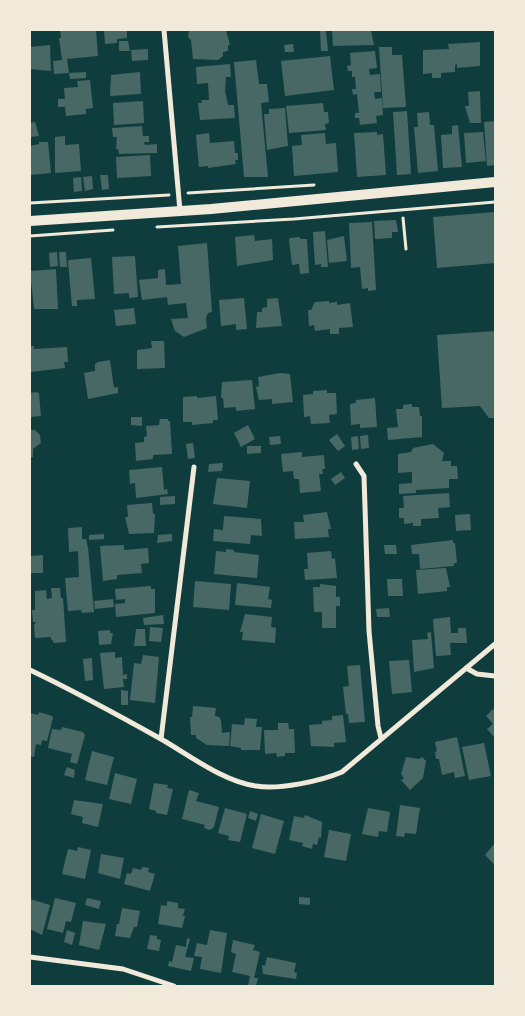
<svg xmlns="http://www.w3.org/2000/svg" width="525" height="1016" font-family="Overpass,sans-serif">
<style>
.building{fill:#486865}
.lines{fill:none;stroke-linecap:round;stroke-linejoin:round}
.path{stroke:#f1e9da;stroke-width:3}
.minor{stroke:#f1e9da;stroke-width:5}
.secondary{stroke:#f1e9da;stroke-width:10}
</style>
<rect width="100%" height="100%" fill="#0f3d3e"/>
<path class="building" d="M60,30H96L98,56L67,59L69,73L54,74L53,61L62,60L59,38H61Z
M104,30H127V38L117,39V43L105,44Z
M189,30H226L230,45H228V51L223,52V56L218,60L193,59L191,40L188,37Z
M332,30H371L374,45L333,46Z
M320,31H326L328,51H321Z
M119,41H128L130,51H119Z
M480,42V66L457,68V64L455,65V72L441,73V78H432V73L423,74V50L449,49L448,44Z
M293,44L294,52H285L284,45Z
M50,45L51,71L30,69V47Z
M379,47H392V55H402L406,107L383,108Z
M148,49V60L132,61L131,50Z
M375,51L377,68L369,69L370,75L380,74L381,92H374L375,99L382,98L383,115L376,116L377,123L360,125L359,118H355V113H359L357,94L353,95L352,89H356L355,77H352V71H348L347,66L351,65L350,53Z
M330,56L334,90L285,96L281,61Z
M256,60L259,84H267L269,102L261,103L268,177H244L234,62Z
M230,64L231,77H226L225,91L228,105H234L235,118L200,120L198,103H202L201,100H209L208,83L197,84L196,67Z
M86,72V78L70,79L69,73Z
M140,72L141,94L110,96L111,75Z
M90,80L93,108L86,109V114L66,116L65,107H58V99H65L64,88L78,87L77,81Z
M480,91L481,123H470L465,106H469L468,92Z
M143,101L144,123L114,125L113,103Z
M323,103L324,112H328L329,123L325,124L326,130L289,133L286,106Z
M285,108L288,146L267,150L264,114H269V109Z
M407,111L411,174L397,175L393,112Z
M429,112L430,125H434L438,171L418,173L414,127H418L417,113Z
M495,121V165L487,166L484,122Z
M35,122L39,136L30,137V123Z
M458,125L462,167L443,168L441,135L452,134V126Z
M142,126L143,136H149V142H144L145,145L157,144V153L119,154L118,149H116L117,137H113L112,128Z
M377,132V135L383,134L386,175L357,177L354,133Z
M483,132L486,161L466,163L464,133Z
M209,133L210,143L234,141L235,153H238V160H235L236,164L208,168V166L199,167L196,135Z
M325,133L326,144L336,143L338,172L294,176L292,146L302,145L301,135Z
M65,136V145L79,144L81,171L55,173V137Z
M39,142H48L51,173L30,175V146L39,144Z
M150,155L151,176L117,178L116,157Z
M100,175H108L109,189L102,190Z
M92,176L93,189L85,191L83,177Z
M81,177L82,191L74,192L73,178Z
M495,212V263L437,268L433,217Z
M396,220L398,232H392V238L375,239L374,221Z
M372,222L376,290L368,291V288L362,289L360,267L351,268L349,223Z
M325,231L328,267H321V264L315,265L313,232Z
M254,235L255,241L272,239L273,260L237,266L235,237Z
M344,236L347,261L329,263L327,240Z
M300,237V239H307L309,273L300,274L299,264L292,265L289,240L290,238Z
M207,243L212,312L208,313L206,318L207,328L184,337L175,331L171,319L188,318L186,303L168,305L167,297L142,300L139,280L158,278V270L165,269L166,285L181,284L178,246Z
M57,252L58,266L50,267L49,253Z
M59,252H66L67,267H60Z
M135,256L138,297L129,298V293L114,294L112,257Z
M91,258L95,299L77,300V306H72L68,262L69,260Z
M56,269L58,309H34L30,271Z
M244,298L247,329L236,330V324L221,326L219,300Z
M278,298L282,326L256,328L257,312H262V308L267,307V299Z
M329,301V303L337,302V305L350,303L353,327L339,328V334H330V329L315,331L314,325L309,326L308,310H311L315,302Z
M134,308L136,324L116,326L114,310Z
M495,331V418H489L480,406L442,408L437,335Z
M151,341H164L165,368L137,369V350L152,348Z
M30,346H34V349L67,347L68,362H64L65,368L30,372Z
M110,360L114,388L118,387V393L88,399L84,373L95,371V364L98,362Z
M280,373L290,374L293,402L272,404V399L259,400L256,387L259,386L258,377Z
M252,380L255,409L236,411V407L224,408L223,398H221L222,382Z
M327,390V393H336L337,414L329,415L330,423L311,424L310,416L304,417L303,395L313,394V391Z
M36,392L39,393L41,416L30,417V393Z
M197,396V398L216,396L218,420H213V423L192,425V422H183V397Z
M375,398L377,427L360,428V424L351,425L350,404L356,403V400Z
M412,404V407H419L420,416H422V437L388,440L387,428L398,427L396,409H403V405Z
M131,417H142V426L131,425Z
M160,419H168V421H170L172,454L153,455V459L136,461L135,443L144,442V437L147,436L146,426L159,425Z
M248,425L255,439L241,447L234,433Z
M30,430H35L40,435L41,443L33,449V457H30Z
M337,434L345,446L338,451L329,440Z
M368,435L369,448L361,449L360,436Z
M280,436L281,444L270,445L269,437Z
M358,436L359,449L352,450L351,437Z
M193,443L195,458L188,459L186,444Z
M433,444L444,453L442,461H451V466H457L458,479H449V488L416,490V493L399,494V484L412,483V472L398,473V454L411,452L413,448Z
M247,446H261V453L247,454Z
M302,452V457L324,455L325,469H322L323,474H319L321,491L300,493L299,479H294L293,471L283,472L281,454Z
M223,463L222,471L208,472L209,464Z
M162,467L164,490L167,489L168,494L136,498L135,483L130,484L129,470Z
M341,472L345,478L335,485L331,479Z
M217,478L250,481L247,508L213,504Z
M449,493L450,507L438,508L439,518L421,519V526H413V523L404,524V518H399V508H404L403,496Z
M175,496V504L160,505V497Z
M152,503L153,514H155L154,533L129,534L125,517H128L127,505Z
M327,512L331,529H328L329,537L295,539L294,522H304L303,515Z
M470,514L471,530L456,531L455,515Z
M224,516L261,519L262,536L251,535L250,544L213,541L214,529L223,530Z
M82,527V539H86L88,548L94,612L82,613L81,610L68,611L65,578L79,577L78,551L69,552L68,528Z
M104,534V539L89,540V535Z
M172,534V541L157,543L158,535Z
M453,540V543H455L457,563H454V566L420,569L419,554H412L411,545Z
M124,545V550L148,548L149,563L141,564L142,573L117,575V579L103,581L100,546Z
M384,545H396L397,554H385Z
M226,549L234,550V552L259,555L257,578L214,574L216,551L226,552Z
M331,551L332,559L335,558L337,578L305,580L304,569H308L307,553Z
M43,555V573H30V556Z
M446,568L450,587H447V591L418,594L416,570Z
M387,579H402L403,596H388Z
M195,581L231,584L229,610L193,607Z
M237,583L270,587L268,599L272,600L271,608L235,605Z
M320,584L336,586V597H340V606H336V628H322V612H314L313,587H320Z
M151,586V589H155V613L116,617L115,604L125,603V599L116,600L115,589Z
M51,588H60L61,598H63L66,642L54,643L50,637L35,638L34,625L36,622H33L32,610H35V591L46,590L47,599L52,598Z
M113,599L114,607L95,609L94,601Z
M389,608L390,617H377L376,609Z
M245,614L272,617L271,627L276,628L275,643L242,640L243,632H240Z
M163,615L164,624L144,625L143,618Z
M450,617L451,633H458V628H466L467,643H450L451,655L436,656L433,619Z
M150,627L163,628L161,642L149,641Z
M136,629H145L146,646H134Z
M110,630V633H113L111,644L99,645L98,631Z
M431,632L434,668L414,672L412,640L428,639L427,633Z
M115,652V658L122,657L123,675L127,674V679H123L124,687L104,689L100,653Z
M143,655L159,657L155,703L130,700L134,663L141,664Z
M92,658L93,680L85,681L83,659Z
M409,660L412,692L392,694L389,661Z
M360,665L365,722L349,723L348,714H346L343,687L349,686L347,666Z
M121,690L128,691V705H121Z
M193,706L216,708L215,716L219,717L221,720L222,733L230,732L229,746L207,745L196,738V735H191L190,717H192Z
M493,709L495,710V738L487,729L493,724L486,716Z
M39,712L52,716L53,718L47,741L42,740L41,745L36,744L34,757L30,756V713L38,715Z
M343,715L346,742L334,743V747L311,746L309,725L322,724V721L332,720V716Z
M245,718L257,719L256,727H262L260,750H241V748L230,746L232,724L244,725Z
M278,723H288L289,729H294L295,753H285V756L277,757L276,753L265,754L264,730H278Z
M62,727L83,732L85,735L77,764L70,762L72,754L48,748L52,729L61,730Z
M457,737L465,776L455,778L454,772L442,775L439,759H436L435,752L437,751L435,742Z
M484,743L491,776L469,780L462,747Z
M92,751L114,757L107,785L85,780Z
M406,757L419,759L422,757L426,761L423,778L410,790L401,780L404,778L401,774Z
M67,767L75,770L74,778L64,775Z
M115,773L137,779L131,804L109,799Z
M154,783L168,785L167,788L173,789L167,815L156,813V811L149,809Z
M189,790L199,793L196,801L219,807L214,827L210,830L204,828L205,825L182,819Z
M74,800L103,804L98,827L82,823L83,817L71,814Z
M400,805L420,808L416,834L405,833L404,837L396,836Z
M225,808L247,814L240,842L228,840L229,836L218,833Z
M368,808L390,812L387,832L379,831L378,837L362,834Z
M250,811L258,814L256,821L248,818Z
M261,814L284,821L275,854L252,848Z
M305,815L322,822L321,838L319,837L317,845L313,844L312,849L302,846L303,843L289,840L294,816L304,818Z
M329,830L351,834L346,861L324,857Z
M495,843V865L485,855Z
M78,847L91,850L85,879L62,874L68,849L77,851Z
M101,854L124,858L120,879L98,873Z
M142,867L149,868L148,872L155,874L150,891L124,884L127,873L131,874L133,868L141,870Z
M299,897L310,898V905L299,904Z
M55,898L76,903L71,922L66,921L63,933L47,929Z
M87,898L101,901L99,909L85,905Z
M30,899L50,905L42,935L30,929Z
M167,901L178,903V908L185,909L183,916H185L182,928L158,924L161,905L167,906Z
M122,908L140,911L137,927H134L130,938L115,936L117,924H119Z
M83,921L106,924L99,950L79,945Z
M67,930L75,933L72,945L64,942Z
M210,930L227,933L221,973L200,969L202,957L194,956L197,943L207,945Z
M150,935L157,936V939L161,940L159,951L147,949Z
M187,938L190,939L185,957L194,958L191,971L168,966L169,961L172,962L176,945L186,947Z
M233,940L255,945L253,950L260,952L254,978H258L256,986H248L250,976L232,972L236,954L231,952Z
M267,957L296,963L294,972L297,973L296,979L263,974L262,965L265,966Z"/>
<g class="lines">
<path class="path" d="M188,193L314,185
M30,203L169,195
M403,218L406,249
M157,227L294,219L495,202
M30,236L113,230"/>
<path class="minor" d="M164,30L180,211
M356,464L364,476L369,631L378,726L381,738
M466,668L477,674L495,676
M30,670C74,691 118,715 161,739C189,755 224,782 256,786C279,790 321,781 342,772L495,644
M161,739L194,467
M30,957L123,969L174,986"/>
<path class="secondary" d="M30,221L211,209L495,182"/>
</g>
<rect width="525" height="1016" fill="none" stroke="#f1e9da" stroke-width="62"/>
</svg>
